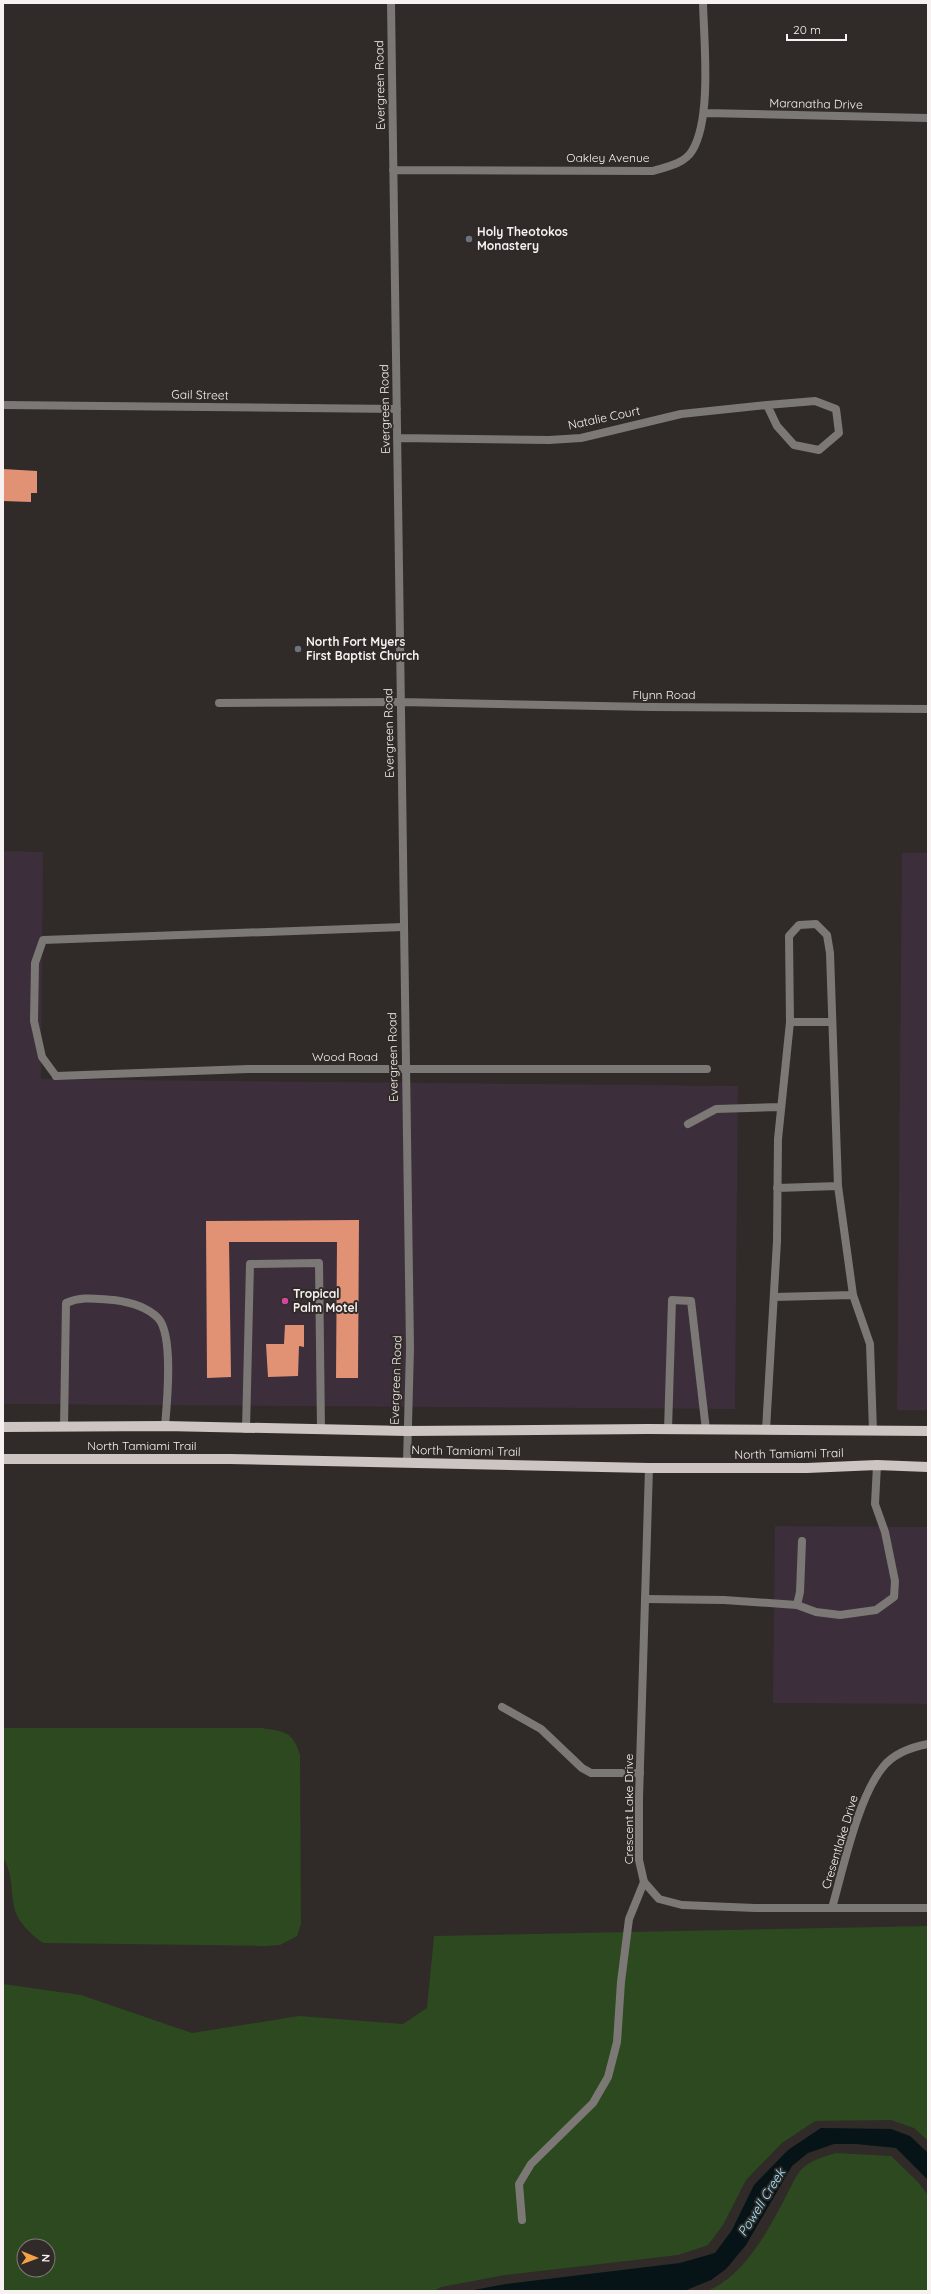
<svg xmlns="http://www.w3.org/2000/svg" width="931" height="2294" font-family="Quicksand,sans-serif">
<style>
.commercial{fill:#3c2e3a}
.green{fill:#2c4920;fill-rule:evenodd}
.water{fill:#061418}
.building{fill:#e29274}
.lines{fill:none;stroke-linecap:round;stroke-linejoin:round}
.lane{stroke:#7b7876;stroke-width:8}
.street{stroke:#7b7876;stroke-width:8}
.primary{stroke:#ccc5c2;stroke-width:10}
.worship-dot{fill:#6b7280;stroke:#302a28;stroke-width:1.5}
.hotel-dot{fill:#d1479c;stroke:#302a28;stroke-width:1.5}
.labels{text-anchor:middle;stroke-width:4;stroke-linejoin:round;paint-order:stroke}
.street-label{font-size:12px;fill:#f7f2f1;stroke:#302a28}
.poi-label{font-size:12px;font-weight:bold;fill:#f7f2f1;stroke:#302a28;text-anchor:start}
.water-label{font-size:13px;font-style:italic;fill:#9be9fd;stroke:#302a28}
</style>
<rect width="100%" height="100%" fill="#302a28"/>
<path class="commercial" d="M3,851L43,852L41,1079L738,1086L735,1409L3,1404Z
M902,853H928V1410H897Z
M775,1526L928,1527V1704L773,1703Z"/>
<path class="green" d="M3,1728H262C285,1732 293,1731 300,1755L301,1924L297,1936L280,1945L266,1946L43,1943C34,1937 19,1923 16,1913C9,1892 15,1879 3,1857Z
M928,1926V2141L914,2128L891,2120L815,2121L782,2143L746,2180L723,2225L708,2245L678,2255L505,2275L441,2287L434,2291H3V1984L81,1995L192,2033L299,2016L403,2024L427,2008L434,1936ZM24,2246H48V2270H24Z
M836,2153L891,2156L917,2181L928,2195V2291H707C744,2276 766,2234 784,2200C789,2191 794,2178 801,2170C810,2160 823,2157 836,2153Z"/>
<path class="water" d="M821,2128L891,2129L910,2136L928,2153V2180L896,2148L856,2144H834L808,2153L792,2166L746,2245L726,2269L711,2280L684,2291H468L506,2284L680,2263L715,2253L732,2230L754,2185L788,2150Z"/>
<path class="building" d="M3,469L37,471V493H31V502L3,501Z
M359,1220L358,1378H336L337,1242H229L231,1377L207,1378L206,1221Z
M285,1325H304V1347L299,1346L298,1376L268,1377L266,1344H284Z"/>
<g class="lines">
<path class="lane" d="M219,703L400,702
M790,1022H831
M56,1076L42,1057L34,1021L35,963L43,940L403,927
M688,1124L716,1109L781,1107
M777,1188L838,1186
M774,1297L853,1295
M64,1427L66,1303C82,1296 96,1299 114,1300C130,1302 146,1306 158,1318C174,1335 167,1403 165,1426
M246,1429L250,1264L319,1263L321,1429
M668,1430L672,1300L691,1301L706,1430
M766,1430L777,1241L778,1139L790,1022L789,936L799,925L816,924L827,935L830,953L838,1186L853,1295L870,1344L873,1431
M802,1541L800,1592L797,1605L816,1612L840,1615L876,1610L894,1597L895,1581L885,1532L875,1504L877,1465
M645,1599L724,1600L797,1605
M502,1707L541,1729L582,1768L591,1773H640
M832,1908C843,1869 858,1797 883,1767C894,1753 912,1747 928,1744
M522,2220L519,2184L531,2164L593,2103L608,2077L617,2042L621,1982L629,1919L644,1882"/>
<path class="street" d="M391,3L410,1348L407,1462
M705,113L927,118
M393,170L653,171C666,167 684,164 692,151C712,119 704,42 703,3
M815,401L836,409L839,433L819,450L794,445L777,426L767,405Z
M3,405L397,409
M397,438L549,440L581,438L681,414L767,405
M400,702L652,707L928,709
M56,1076L248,1069H707
M649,1468L639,1798V1860L644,1882L659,1899L682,1905L755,1908H928"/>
<path class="primary" d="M3,1427L165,1426L406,1431L648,1429L928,1431
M3,1459H230L649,1468H807L877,1465L928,1467"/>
</g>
<g class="worship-dot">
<circle cx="469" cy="239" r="4"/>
<circle cx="298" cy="649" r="4"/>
</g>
<circle class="hotel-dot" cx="285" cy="1301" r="4"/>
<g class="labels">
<g class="street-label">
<text transform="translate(380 85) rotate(-91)" y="4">Evergreen Road</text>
<text transform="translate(816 104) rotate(1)" y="4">Maranatha Drive</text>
<text x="608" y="162">Oakley Avenue</text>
<text transform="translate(200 395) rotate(1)" y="4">Gail Street</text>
<text transform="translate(385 409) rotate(-91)" y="4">Evergreen Road</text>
<text transform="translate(604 418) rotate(-12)" y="4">Natalie Court</text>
<text x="664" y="699">Flynn Road</text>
<text transform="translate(389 733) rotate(-91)" y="4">Evergreen Road</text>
<text x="345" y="1061">Wood Road</text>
<text transform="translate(393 1057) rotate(-91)" y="4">Evergreen Road</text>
<text transform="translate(396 1380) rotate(-88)" y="4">Evergreen Road</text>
<text x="142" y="1450">North Tamiami Trail</text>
<text transform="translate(466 1451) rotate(1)" y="4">North Tamiami Trail</text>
<text transform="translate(789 1454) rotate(-1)" y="4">North Tamiami Trail</text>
<text transform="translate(629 1809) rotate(-90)" y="4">Crescent Lake Drive</text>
<text transform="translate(840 1842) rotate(-73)" y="4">Cresentlake Drive</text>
</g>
<g class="poi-label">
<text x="477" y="236">Holy Theotokos<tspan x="477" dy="14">Monastery</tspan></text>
<text x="306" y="646">North Fort Myers<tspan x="306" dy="14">First Baptist Church</tspan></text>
<text x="293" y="1298">Tropical<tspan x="293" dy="14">Palm Motel</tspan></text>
</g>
<g class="water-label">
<text transform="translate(761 2202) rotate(-58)" y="5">Powell Creek</text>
</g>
</g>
<rect width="931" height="2294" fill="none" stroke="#f7f2f1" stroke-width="8"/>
<g transform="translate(36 2258) rotate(91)"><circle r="19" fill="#302a28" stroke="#807a78"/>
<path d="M0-3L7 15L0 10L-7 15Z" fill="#f6a247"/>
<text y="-6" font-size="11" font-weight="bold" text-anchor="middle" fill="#f7f2f1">N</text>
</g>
<path d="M787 34v6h59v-6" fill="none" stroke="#f7f2f1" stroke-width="2"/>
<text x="793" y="34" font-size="12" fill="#f7f2f1" stroke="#302a28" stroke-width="3" paint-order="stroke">20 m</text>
</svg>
